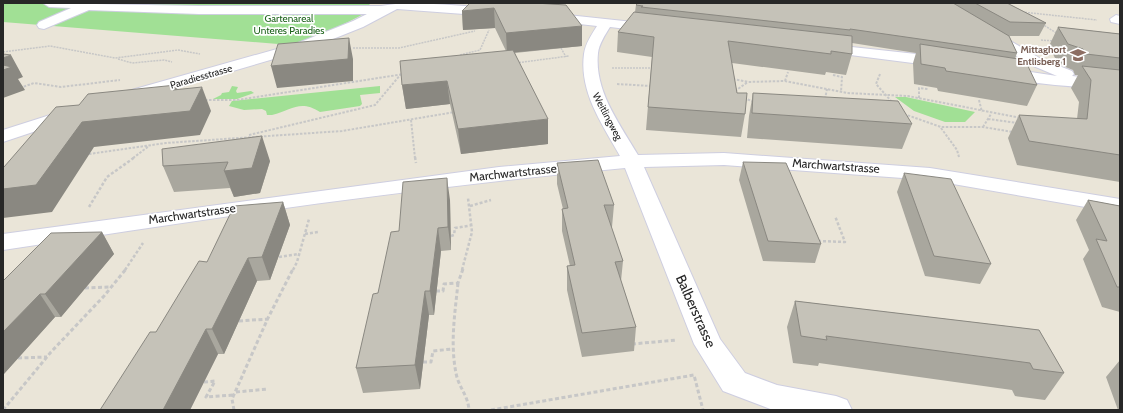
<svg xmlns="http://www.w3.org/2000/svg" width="1123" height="413" font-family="Cabin,sans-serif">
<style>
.green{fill:#a1e095}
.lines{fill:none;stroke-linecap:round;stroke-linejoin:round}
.minor-casing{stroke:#cecee0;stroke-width:2}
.path-far3{stroke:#c7c7c7;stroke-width:1.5;stroke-dasharray:2 1;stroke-linecap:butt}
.path-far2{stroke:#c7c7c7;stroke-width:2;stroke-dasharray:2.5 1.5;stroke-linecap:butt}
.path-far1{stroke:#c7c7c7;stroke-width:2.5;stroke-dasharray:3 2;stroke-linecap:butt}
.path{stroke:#c7c7c7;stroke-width:3;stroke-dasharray:4 2.5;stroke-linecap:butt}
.minor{fill:#fff;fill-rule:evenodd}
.wall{fill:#a9a79e}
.shaded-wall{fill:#8a8881}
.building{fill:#c5c2b8;stroke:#8a8881}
.labels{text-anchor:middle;stroke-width:3.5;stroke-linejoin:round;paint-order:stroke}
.far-park-label{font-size:10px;fill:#1c621a;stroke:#fff}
.far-education-label{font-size:10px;font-weight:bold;fill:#785e54;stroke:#fff;text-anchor:end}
.far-street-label{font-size:10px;fill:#272727;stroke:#fff}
.street-label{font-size:12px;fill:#272727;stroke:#fff}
.near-street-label{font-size:14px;fill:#272727;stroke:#fff}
</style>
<rect width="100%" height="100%" fill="#eae5d8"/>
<path class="green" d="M3,3H370L367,12C343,26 317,36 290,45L3,22Z
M232,86L238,87L236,91L237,93L251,91L254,93L237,99H213L221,95L222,93L229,92Z
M380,86V93L360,95L362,104L360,106L320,112C300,99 292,110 272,115H267L266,111L262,109L244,110L229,106L232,101Z
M895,97H906L975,112L965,122H945L914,111Z"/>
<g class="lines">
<defs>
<path id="minor" d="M43,3L199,6H381C407,0 462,6 491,8L497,12L491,16L397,9L363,27L308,49L134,100L128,99L126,95L128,91L298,43L353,21L367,14H199L89,10L44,29L39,28L37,25L39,22L71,8L49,7Z
M931,3H946L1041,59L1072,71L1074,74L1072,76L1120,81V91C1080,86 1038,86 998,76L996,73L998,70L1004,68L1057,76L1031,65Z
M549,13L652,24L657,25L659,28L657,31L652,32L610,27C605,35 599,44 598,53C594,91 620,124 638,155L724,153L930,168L1120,199V213L930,180L724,165L644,167L720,339L745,373L777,385L836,396L847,400L852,410H773L723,391L694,344L625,168C417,187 210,218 3,250V234L499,167L620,156C602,124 579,92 584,54C585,44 592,34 597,26L544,20L543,17L544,14Z
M1116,15L1120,16V24L1111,22L1110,19Z
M824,44L944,57L949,59L952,62L949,65L944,67L819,51L817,48L819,45Z
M72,108L78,109L81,113L78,117L3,142V130Z"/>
</defs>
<use href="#minor" class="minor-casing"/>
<path class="path-far3" d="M1022,12L1097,20
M1042,24L1058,34
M1041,40L1054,41
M353,48H399L475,31
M561,48L566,57
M3,52L50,46L115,58L178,50L200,54
M460,55L480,50L489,30
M118,59L132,63L164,60L172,62
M516,63L569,56
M612,68H653"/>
<path class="path-far2" d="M880,74L876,84L892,102
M833,75L842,77L841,92
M733,79L748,82L785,81L847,93L908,96L1021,118
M785,81L788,72
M617,84L651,86
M20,88L34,83L61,87L120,80
M735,91L748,82
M744,98L754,102
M919,98V88L928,89
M825,99L827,89
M205,100H237L404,74
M979,100L982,112
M904,114L941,127H983L1013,132
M988,119L1018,123
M411,120L415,158
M983,127L991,114
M941,128L957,150L959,157
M249,135L375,105L401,74
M89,154L166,143L342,131L455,112
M133,158L149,146"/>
<path class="path-far1" d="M415,157L416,163
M470,206L491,200
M89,207L107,177L135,157
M305,234L318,232
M451,236L454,235L455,228L473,225
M818,241L845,242L835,216
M279,257L299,254
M125,270L143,243
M293,270L297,262L309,219
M462,270L472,232L468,198"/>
<path class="path" d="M458,283C455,313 450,343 456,373C458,386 468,395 469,410
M85,288L110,287
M436,291H443L444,284L458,283L463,269
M239,321L268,319
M632,344L677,340
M18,358L47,357
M423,362H431L433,351L452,349
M204,382L215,381L206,397L234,395
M236,392L268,389
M3,410L51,352L104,296L126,269
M234,410L232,399L268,318L293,269
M491,410L694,375L703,410"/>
<use href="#minor" class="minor"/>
</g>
<path class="wall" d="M470,3H557V5L582,26V46L515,53L548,144L461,154L450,104L406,109L402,85L506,51L495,28L463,30L462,11Z
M729,3H1007L1046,23L1039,36H1009L1017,53L1015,59L1037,85L1027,106L938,91L937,88L914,84L913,63L916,53L852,43V54L846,75L826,72L825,75L732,63L737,93L745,114L741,137L646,130L652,57L617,52L618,32L635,12L636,5Z
M1058,27L1120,34V182L1017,165L1008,138L1019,115L1077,119L1079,102L1071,88L1078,75H1075L1073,70L1058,64L1049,46Z
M753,93L912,124L902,149L747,138L749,116Z
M162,149L270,161L260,193L234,197L230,188L174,192L163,166Z
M743,162L821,244L815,263L763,261L739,180Z
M557,163L614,205L612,227H611L623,261L621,281L636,327L634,351L582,357L567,290V266H570L562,231V209H563L557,184Z
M904,173L991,264L980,284L925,276L897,192Z
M450,200L451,250L441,251L434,315H429L420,389L363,393L356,368L378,293L399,231Z
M1088,200L1120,206V312L1102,307L1083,259L1089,250L1076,220Z
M283,202L290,225L270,280L257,281L224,354H218L190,410H100L156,332Z
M102,232L114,254L61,317H55L3,375V281Z
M795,301L1039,330L1064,373L1045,400L1015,396L1012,390L819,363L818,366L793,363L787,327Z
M1120,360V410H1118L1106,377Z"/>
<path class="shaded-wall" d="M494,8L495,28L463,30L462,11Z
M582,26V46L507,53L506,33Z
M349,38L353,59V81L277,88L271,66Z
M11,55L23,77L18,79L25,90L3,98V58Z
M447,81L450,104L406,109L402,85Z
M176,85L185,109L202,87L211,111L200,135L94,147L52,212L3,218V189L82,122Z
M548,119V144L461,154L458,129Z
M262,136L270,161L260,193L234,197L224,171Z
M447,178L450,200L451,250L448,227Z
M283,202L290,225L270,280L262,257Z
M438,228L441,251L434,315L430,291Z
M102,232L114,254L61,317L45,294Z
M248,258L257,281L224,354L212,329Z
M425,291L429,315L420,389L415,365Z
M40,294L55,317L3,375V332Z
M206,329L218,354L190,410H163Z"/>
<path class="building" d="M470,3H535L566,5L582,26L506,33L494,8L462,11Z
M638,3H953L1009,36L1017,53L850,29V30L641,7L643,6L636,5Z
M975,3H1007L1046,23L1010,22Z
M634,12L852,36V54L831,51V54L728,41L737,93H747L745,114L648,107L654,37L618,32Z
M1058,27L1120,34V58L1086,54L1083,49L1068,44Z
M349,38L348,59L271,66L278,44Z
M920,44L1025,60L1037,85L946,71L945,68L921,64Z
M513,50L548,119L458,129L447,81L402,85L400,61Z
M3,54L11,55L3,58Z
M3,65L12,67L3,70Z
M1082,66L1120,70V155L1029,141L1019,115L1087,119L1091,80Z
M176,85L173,90L202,87L190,111L82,122L36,185L3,189V167H4L56,107L79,105L88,94Z
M753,93L898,101L912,124L752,113Z
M262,136L252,168L224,171L228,162L163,166L162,149Z
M598,160L614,205H604L623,261L615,262L636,327L582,333L567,266L575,265L562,209L568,208L557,163Z
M743,162L786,163L821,244L768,241Z
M904,173L951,179L991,264L934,256Z
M447,178L448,227L438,228L430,291H425L415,365L356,368L373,294L378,293L391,232L399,231L403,182Z
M1088,200L1120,206V287H1117L1096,239L1107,241Z
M283,202L262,257L248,258L212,329H206L163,410H100L150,332H156L199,261L207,262L234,206Z
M102,232L45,294H40L3,332V281L51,233Z
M795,301L1039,330L1064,373L1033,369L1030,363L826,336L827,340L801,336Z"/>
<defs>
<symbol id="school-bare" viewBox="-9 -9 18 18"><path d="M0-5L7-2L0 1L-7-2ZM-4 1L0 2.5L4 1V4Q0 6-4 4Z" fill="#8d6e63" stroke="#fff" stroke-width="2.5" paint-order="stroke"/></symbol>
</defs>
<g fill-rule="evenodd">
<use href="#school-bare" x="1067" y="44" width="22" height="22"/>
</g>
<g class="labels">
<g class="far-park-label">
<text x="289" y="22">Gartenareal<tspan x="289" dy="12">Unteres Paradies</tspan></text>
</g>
<g class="far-education-label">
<text x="1066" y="53">Mittaghort<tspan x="1066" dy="12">Entlisberg 1</tspan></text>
</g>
<g class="far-street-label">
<text transform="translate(201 76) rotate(-16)" y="4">Paradiesstrasse</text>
<text transform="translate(608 116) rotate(62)" y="4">Weitlingweg</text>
</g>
<g class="street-label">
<text transform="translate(836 166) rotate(4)" y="4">Marchwartstrasse</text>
<text transform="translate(513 173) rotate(-6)" y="4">Marchwartstrasse</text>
<text transform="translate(192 214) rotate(-8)" y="4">Marchwartstrasse</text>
</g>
<g class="near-street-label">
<text transform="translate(696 311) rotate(66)" y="5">Balberstrasse</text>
</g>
</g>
<rect width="1123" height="413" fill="none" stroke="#272727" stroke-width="8"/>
</svg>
